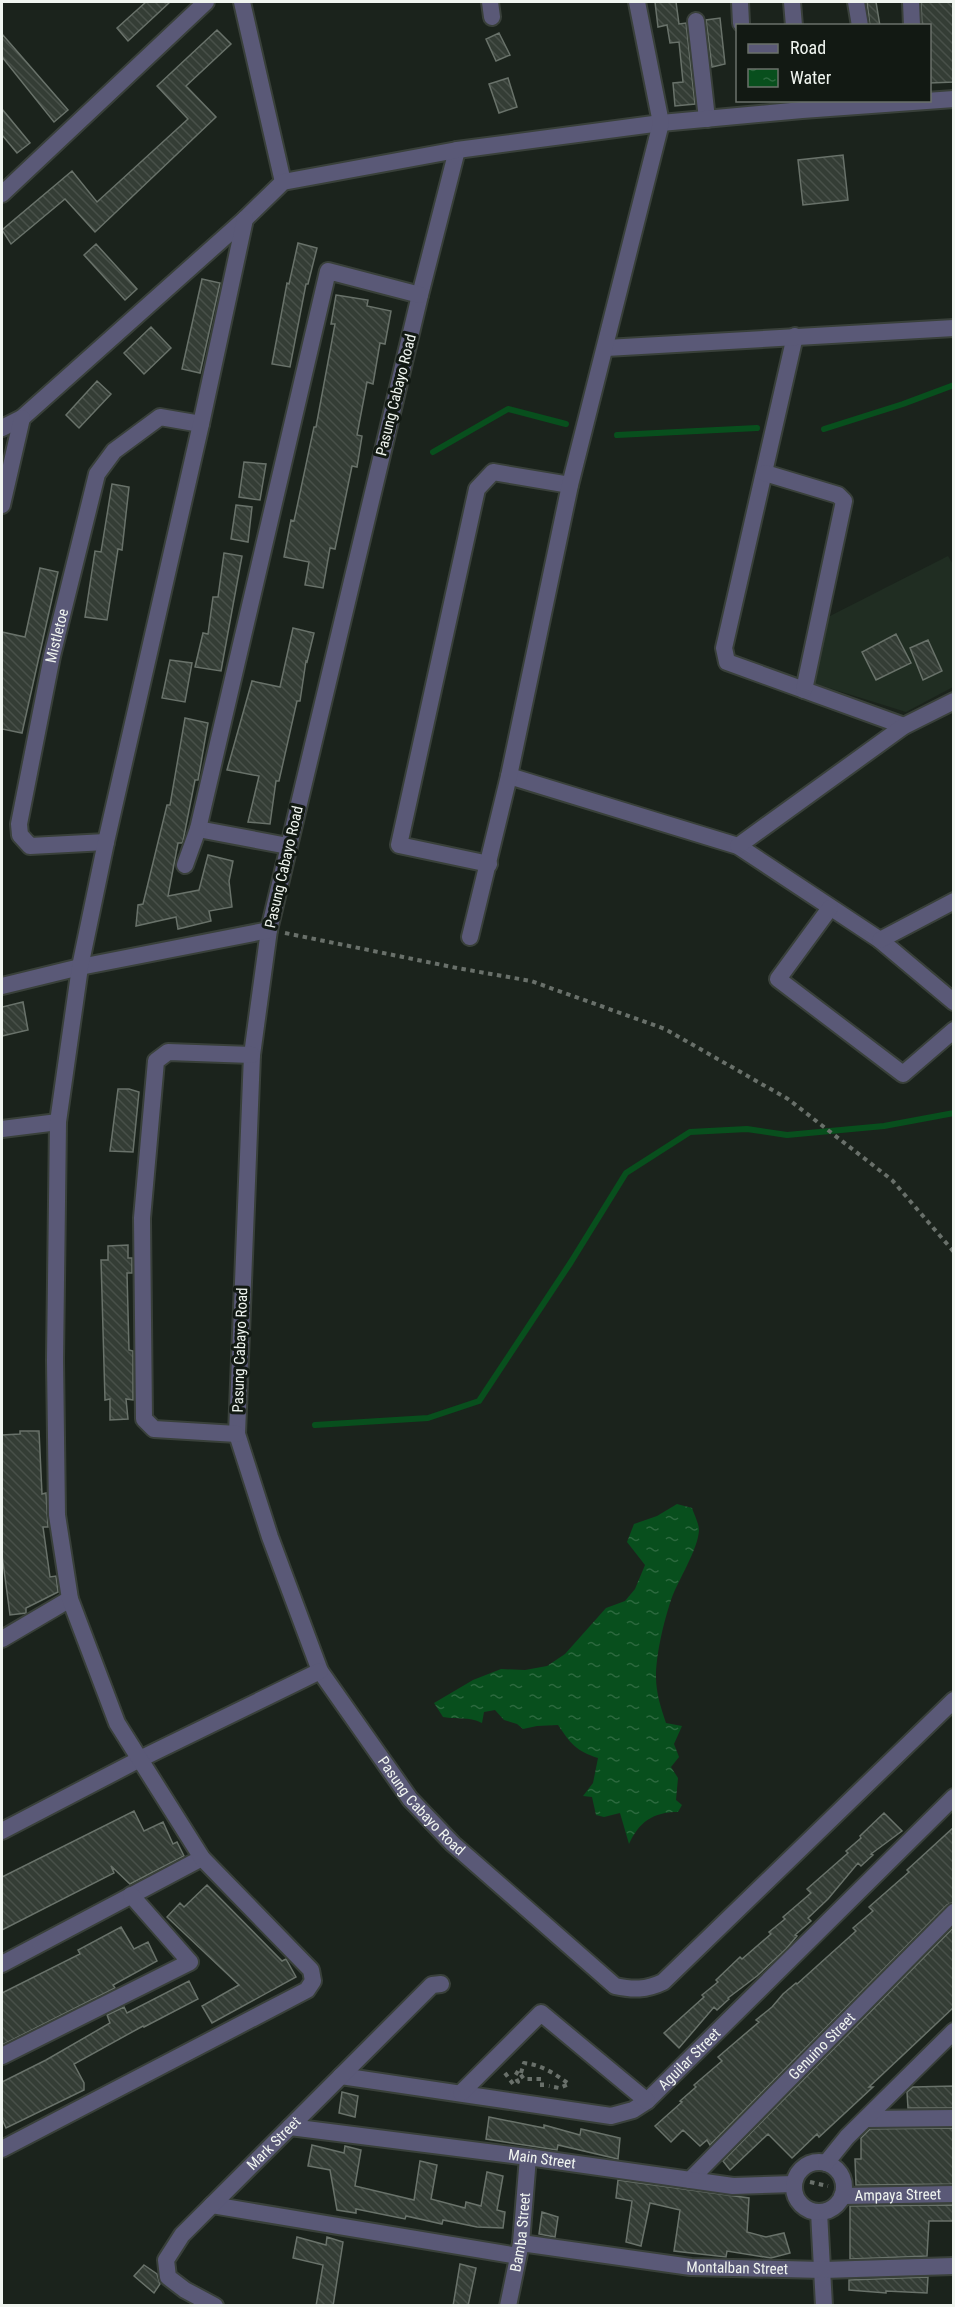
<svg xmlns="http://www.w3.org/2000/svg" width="955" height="2307" font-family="'Roboto Condensed',sans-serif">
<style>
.built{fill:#202d22}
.water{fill:url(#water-ripples)}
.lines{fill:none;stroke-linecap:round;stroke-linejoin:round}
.stream{stroke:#084f1d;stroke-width:6}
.building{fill:url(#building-back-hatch);stroke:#69726a;stroke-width:1.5}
.minor-casing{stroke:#39403a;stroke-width:20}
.tertiary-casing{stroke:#39403a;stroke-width:20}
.path{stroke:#69706a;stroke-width:4;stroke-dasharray:4.5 4.5;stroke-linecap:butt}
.minor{stroke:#5a5977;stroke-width:16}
.tertiary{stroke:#5a5977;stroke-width:16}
.labels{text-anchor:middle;stroke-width:6;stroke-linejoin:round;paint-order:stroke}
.street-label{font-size:15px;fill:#f0f5f0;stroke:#121913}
</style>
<defs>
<pattern id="water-ripples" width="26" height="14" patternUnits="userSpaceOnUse" patternTransform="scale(1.5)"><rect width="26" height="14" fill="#084f1d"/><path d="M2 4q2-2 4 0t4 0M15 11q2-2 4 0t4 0" fill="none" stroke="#2c693e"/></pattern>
<pattern id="building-back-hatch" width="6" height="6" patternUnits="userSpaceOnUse" patternTransform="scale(1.5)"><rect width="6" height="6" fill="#343d35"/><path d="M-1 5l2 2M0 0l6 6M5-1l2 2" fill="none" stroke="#485049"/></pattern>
</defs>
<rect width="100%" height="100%" fill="#1b231c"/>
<path class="built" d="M948,556L954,566L953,687L906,712L813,683L828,617Z"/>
<path class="water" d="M677,1504L692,1508C694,1514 699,1524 699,1530C698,1550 678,1580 671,1600C664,1621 656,1654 656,1677C656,1693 661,1708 666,1723L682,1726L674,1744L679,1757L671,1767L678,1778L676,1800L682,1805L678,1812C653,1812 639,1822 629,1844L620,1813L604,1817L596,1815L592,1797L583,1796L593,1783L598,1758C576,1751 571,1744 558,1725L537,1726L523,1729L517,1724L504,1720L495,1710L484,1712L482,1723C468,1716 458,1720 443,1717L434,1703L473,1680L501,1669L525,1670L547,1666L565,1654L606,1608L625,1601L635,1589L645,1565L627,1542L634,1524L657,1516Z"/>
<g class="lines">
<path class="stream" d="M824,429L903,404L954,385
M617,435L757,428
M433,452L508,409L566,424
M315,1425L428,1418L479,1401L571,1262L626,1173L690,1132L747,1129L787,1135L884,1126L954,1113"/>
</g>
<path class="building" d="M146,2H170L128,41L117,28Z
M655,2H676L679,24L686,23L695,104L675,106L673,83L683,82L679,42L670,43L667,25L658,27Z
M867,2H876L880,26H870Z
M921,2H954V82L930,83V26H922Z
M720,18L725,64L712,67L706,20Z
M217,30L231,44L186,86L216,117L95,232L65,199L11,244L2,230L72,171L97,202L188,119L157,86Z
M499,33L510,55L496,61L486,39Z
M2,34L68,110L54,122L2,57Z
M508,78L517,107L499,113L489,84Z
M2,109L30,143L17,153L2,135Z
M843,155L848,200L803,205L798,160Z
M298,243L317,248L308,284H306L290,367L272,364L287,283L289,284Z
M96,244L137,289L125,300L84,255Z
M202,279L220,283L200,373L182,369Z
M336,295L368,300L367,306L391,311L385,344L380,343L373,384L367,382L357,435L362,436L357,467L352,466L335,549L330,548L323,588L305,585L309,562L284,557L291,520L294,521L314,427H316L335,324H331Z
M151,327L171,348L144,374L124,353Z
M97,381L111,394L79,428L66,415Z
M244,462L266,464L260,500L239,497Z
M112,484L129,487L122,550L118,549L107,620L85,617L95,551L101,552Z
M236,505L252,507L248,542L231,539Z
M224,553L242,556L221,671L195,667L203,633L208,634L213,597H218Z
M40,568L58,572L22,733L2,729V632L25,637Z
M293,628L314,633L307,662L306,661L300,701H297L279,781H276L270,824L248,822L259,776L227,770L252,681L280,687Z
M896,634L911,663L876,680L862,652Z
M928,640L942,671L923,680L910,648Z
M170,660L192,663L185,702L162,698Z
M185,718L208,723L198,780H195L183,841L182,843H178L168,896L199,890L208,855L233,861L229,881L232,907L209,911L211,921L178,929L176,917L136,926L138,905L143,904L167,805H170Z
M23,1002L28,1030L2,1036V1007Z
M118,1089H129L139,1092L133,1152L110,1151Z
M128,1245V1258H132V1273H127L129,1350L133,1351V1400L126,1399L128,1419L110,1420V1399L105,1400L101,1260H108V1246Z
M20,1431H39L42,1494L46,1493L48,1527H43L50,1577L56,1576L58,1592L26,1608V1613L10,1615L2,1555V1435L20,1434Z
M134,1811L144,1831L163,1822L173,1844L177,1842L184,1856L130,1884L111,1866L114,1873L2,1930V1877Z
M884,1813L902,1831L871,1854L873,1855L861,1866L858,1863L828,1899L808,1918L811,1921L795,1935L797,1936L786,1949L757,1976L728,1998L729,1999L717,2010L714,2007L679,2048L664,2033L704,1997L702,1995L718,1982L716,1980L740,1957L742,1959L771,1934L769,1932L785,1919L783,1917L811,1893L807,1889L848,1853L846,1851L861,1838L860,1836Z
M954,1827V1902L947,1905L710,2145L707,2140L700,2146L683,2130L671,2142L655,2126L682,2102L680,2101L696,2087L694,2085L722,2061L718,2057L759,2022L756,2020L772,2007L783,1994L796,1983L797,1984L856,1931L853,1928L873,1911L869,1907L909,1872L907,1870Z
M207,1885L282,1961L286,1959L296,1977L212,2023L202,2006L239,1985L167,1917L180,1903L184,1907Z
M121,1927L134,1949L148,1942L157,1961L113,1985L115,1988L2,2045V1993L80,1954L78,1950Z
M954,1927V2007L869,2087H873L819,2137L817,2134L792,2158L768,2134L730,2170L723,2161Z
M189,1981L198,1999L144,2027L143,2026L74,2064L84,2083V2090L6,2128L2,2119V2082L46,2060L110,2023L107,2015L124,2007L127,2013Z
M954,2086V2108H908L907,2092L913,2087Z
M342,2092L358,2096L355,2117L339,2113Z
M489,2117L544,2128V2125L580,2135L581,2129L620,2138L618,2159L558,2145L557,2150L486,2139Z
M954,2128V2184L856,2185L855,2159H861V2138L870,2129Z
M312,2145L344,2153L345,2146L361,2150L355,2186L414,2200L420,2161L437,2165L431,2199L465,2208L466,2202L481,2206L487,2172L503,2176L497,2210L505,2212L503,2228L477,2227L443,2220L442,2224L406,2216L405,2219L356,2209V2213L337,2210L330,2170L308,2166Z
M618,2180L749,2198L747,2232L766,2237L784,2233L790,2253L771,2258L727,2251L726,2257L674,2251L680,2210L650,2203L641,2246L626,2242L632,2201L616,2198Z
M954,2205V2221H929L927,2256L850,2259V2206Z
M542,2212L558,2217L555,2237L539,2234Z
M297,2237L326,2245L327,2237L343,2242L333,2306H316L323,2265L293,2258Z
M460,2264L476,2268L468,2306H453Z
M144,2265L157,2274L160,2284L154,2293L134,2276Z
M928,2277L927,2293L886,2291V2293L849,2290V2280Z"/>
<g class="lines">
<defs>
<g id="minor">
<path d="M242,2L283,182"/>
<path d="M490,2L492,17"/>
<path d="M740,2L741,23"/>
<path d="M792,2L794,26"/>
<path d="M856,2L860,26"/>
<path d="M911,2L912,26"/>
<path d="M696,21L707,119"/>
<path id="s1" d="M457,150L420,295L269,930L252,1055L237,1434L270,1537L320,1671L410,1799L453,1844L615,1986C633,1990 646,1990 663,1982L954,1700"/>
<path d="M2,194L206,2"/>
<path d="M795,336L724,648L727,662L904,726"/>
<path d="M606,348L954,328"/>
<path d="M2,428L22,418L245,219L283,182L457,150L661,123L802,110L954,99"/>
<path d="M765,473L838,495L844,501L804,690"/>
<path d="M2,505L22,418"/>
<path d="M509,776L738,846L880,940L954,1002"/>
<path d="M198,829L288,846"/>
<path id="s2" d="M106,842L30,846L20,835L19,824L52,656L97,474L114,451L160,417L201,424"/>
<path d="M738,846L904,726L954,701"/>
<path d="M489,864L399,845L477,489L493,472L570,485"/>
<path d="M185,865L198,829L328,271L420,295"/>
<path d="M830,908L778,979L903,1074L954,1030"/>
<path d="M470,937L509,776L570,485L661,123L637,2"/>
<path d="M880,940L954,901"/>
<path d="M2,986L80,967L269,930"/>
<path d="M2,1129L58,1122"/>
<path d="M237,1434L154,1429L144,1419L142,1218L156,1061L168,1052L252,1055"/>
<path d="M2,1639L70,1599"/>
<path d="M2,1831L140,1759L320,1671"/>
<path d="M2,1964L202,1858"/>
<path d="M2,2056L190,1962L131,1895"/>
<path id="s3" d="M341,2076L611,2116L633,2110L647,2101L954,1797"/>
<path d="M461,2093L541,2013L647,2101"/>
<path d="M866,2119L954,2118"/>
<path d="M2,2149L307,1990L313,1981L311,1970L202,1858L117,1723L70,1599L57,1515L55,1360L58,1122L80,967L106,842L201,424L245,219"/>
<path id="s4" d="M690,2180L954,1912"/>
<path id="s5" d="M842,2196L954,2194"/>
<path d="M212,2205L518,2256"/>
<path d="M819,2212L824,2306"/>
<path id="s6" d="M521,2243L691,2267L823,2270L954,2266"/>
<path id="s7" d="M215,2306L185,2290L168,2277L166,2260L182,2235L432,1985L441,1984"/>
<path id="s8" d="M508,2306L521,2243L528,2157"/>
</g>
<g id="tertiary">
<path id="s9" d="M290,2127L528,2157L733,2186L794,2184"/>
<circle cx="819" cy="2187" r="25"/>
<path d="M826,2163L847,2137L954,2031"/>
</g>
</defs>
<use href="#minor" class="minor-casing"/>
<use href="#tertiary" class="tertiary-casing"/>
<path class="path" d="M285,933L457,968L531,981L665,1029L788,1099L892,1180L954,1252
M505,2073L513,2084L518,2082L515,2076L518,2071L524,2079H542V2088
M521,2073L524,2063C542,2065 555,2074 569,2084L559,2088L549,2086
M810,2182L828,2186"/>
<use href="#minor" class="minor"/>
<use href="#tertiary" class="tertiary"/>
</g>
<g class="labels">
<g class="street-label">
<text transform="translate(396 395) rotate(-76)" y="5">Pasung Cabayo Road</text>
<text dy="5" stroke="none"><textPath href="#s2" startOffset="294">Mistletoe</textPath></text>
<text transform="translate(284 867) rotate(-77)" y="5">Pasung Cabayo Road</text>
<text transform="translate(240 1350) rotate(-88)" y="5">Pasung Cabayo Road</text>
<text dy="5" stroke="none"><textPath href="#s1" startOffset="1728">Pasung Cabayo Road</textPath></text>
<text dy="5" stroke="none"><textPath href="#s4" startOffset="188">Genuino Street</textPath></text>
<text dy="5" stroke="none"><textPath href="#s3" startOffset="372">Aguilar Street</textPath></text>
<text dy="5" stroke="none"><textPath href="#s7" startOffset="232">Mark Street</textPath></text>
<text dy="5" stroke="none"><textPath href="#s9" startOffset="254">Main Street</textPath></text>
<text dy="5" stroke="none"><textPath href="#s5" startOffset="56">Ampaya Street</textPath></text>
<text dy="5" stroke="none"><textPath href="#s8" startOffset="75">Bamba Street</textPath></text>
<text dy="5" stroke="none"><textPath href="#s6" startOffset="218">Montalban Street</textPath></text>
</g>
</g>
<rect width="955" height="2307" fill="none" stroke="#f0f5f0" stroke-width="6"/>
<rect x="736" y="24" width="195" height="78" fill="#121913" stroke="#6b716b" stroke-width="1.5"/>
<rect x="748" y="44" width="30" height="9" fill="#5a5977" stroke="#6b716b" stroke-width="1.5"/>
<text x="790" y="54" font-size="18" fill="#f0f5f0">Road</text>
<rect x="748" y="69" width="30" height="18" fill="url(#water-ripples)" stroke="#6b716b" stroke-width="1.5"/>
<text x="790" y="84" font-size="18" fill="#f0f5f0">Water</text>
</svg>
